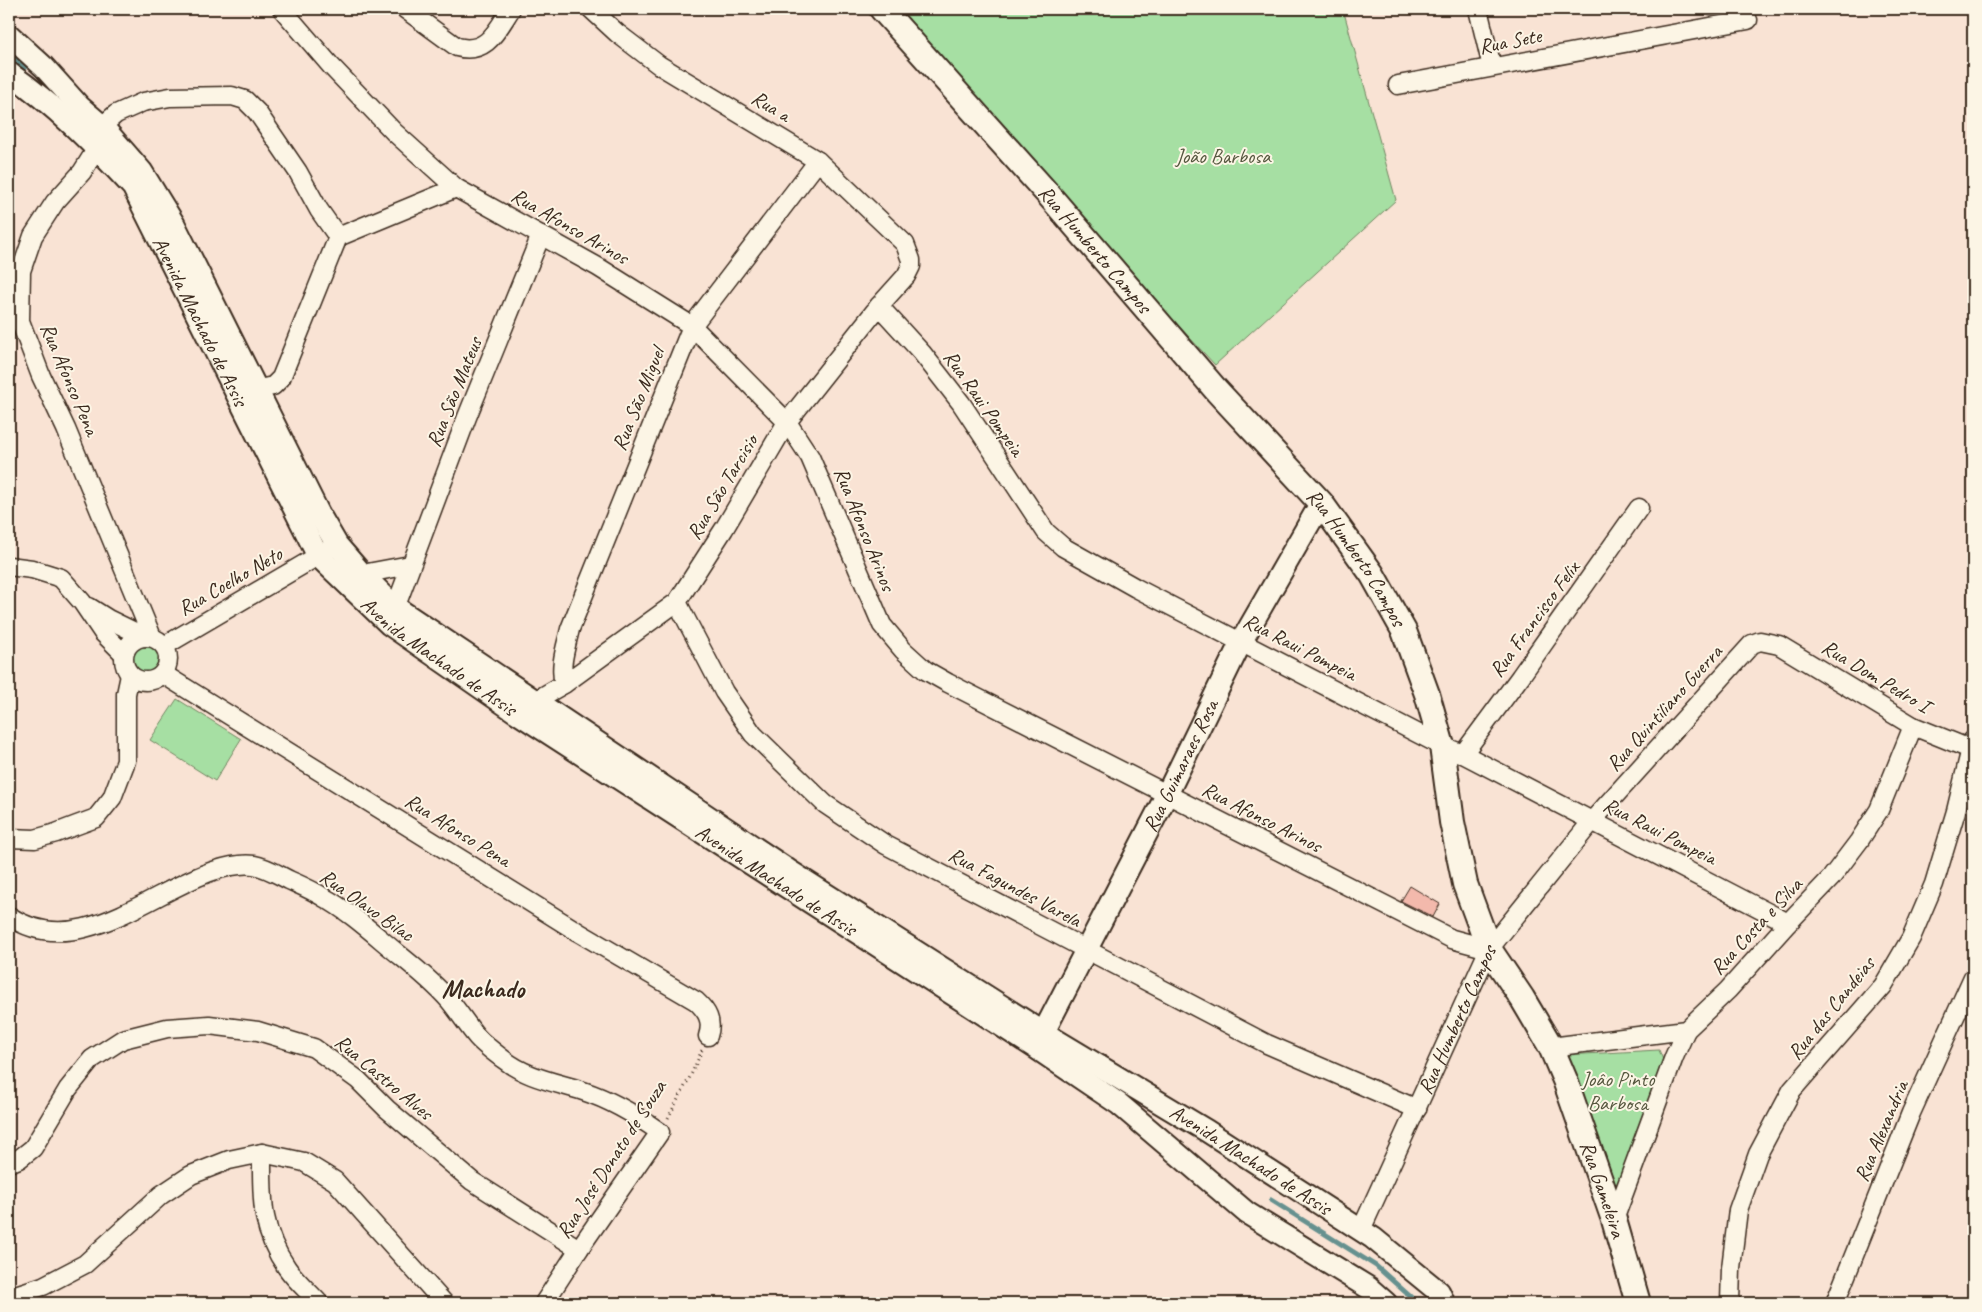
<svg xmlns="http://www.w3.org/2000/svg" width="1982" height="1312" font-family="Caveat,sans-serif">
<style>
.green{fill:#a6dfa3;stroke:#708460}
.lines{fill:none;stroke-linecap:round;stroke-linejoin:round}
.stream{stroke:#66918f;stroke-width:5}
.building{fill:#f3b9ac;stroke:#3b2a1e}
.minor-casing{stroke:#3b2a1e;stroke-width:21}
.tertiary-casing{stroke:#3b2a1e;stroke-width:25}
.secondary-casing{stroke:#3b2a1e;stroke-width:28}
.path{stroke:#3b2a1e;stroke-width:3;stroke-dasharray:1 4;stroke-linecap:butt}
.minor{stroke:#fcf5e5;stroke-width:18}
.tertiary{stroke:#fcf5e5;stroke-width:21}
.secondary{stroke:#fcf5e5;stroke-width:24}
.labels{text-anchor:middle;stroke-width:4;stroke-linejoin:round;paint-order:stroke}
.street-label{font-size:21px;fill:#3b2a1e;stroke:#fcf5e5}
.park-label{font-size:21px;fill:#56573f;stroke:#fcf5e5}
.district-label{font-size:26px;font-weight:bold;fill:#3b2a1e;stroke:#fcf5e5}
</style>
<rect width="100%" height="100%" fill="#f9e3d4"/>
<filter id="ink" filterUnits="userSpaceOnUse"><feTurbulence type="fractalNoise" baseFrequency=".02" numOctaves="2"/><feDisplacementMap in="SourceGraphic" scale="10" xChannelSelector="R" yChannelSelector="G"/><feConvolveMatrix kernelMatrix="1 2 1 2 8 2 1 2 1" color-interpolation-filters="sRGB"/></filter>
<g filter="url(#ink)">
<path class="green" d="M885,9H1343L1396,200L1215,365Z
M128 659a17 17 0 1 1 34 0a17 17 0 1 1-34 0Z
M177,699L241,739L215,781L150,740Z
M1659,1050L1666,1067L1613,1203L1566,1055Z"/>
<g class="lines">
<path class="stream" d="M9,55L25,67
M1271,1200L1376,1266L1412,1298L1414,1303"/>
</g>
<path class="building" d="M1410,886L1440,904L1433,917L1401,901Z"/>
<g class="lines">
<defs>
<g id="minor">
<path d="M282,9L331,66L394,132L456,188L598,267L692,326L787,422L810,457L882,625L903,650L925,670L948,683L1452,939L1489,949"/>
<path d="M405,9L457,47C487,55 497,30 511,9"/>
<path d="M1478,9L1492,67"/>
<path d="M1398,85L1748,20"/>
<path d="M879,306L922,353L961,403L1046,532L1063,547L1136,588L1442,746L1463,754L1788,923"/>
<path d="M246,392L273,386L281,378L338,237L456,188"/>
<path d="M9,566L32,569L61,578L82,602L103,633L124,654"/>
<path d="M362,574L410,565"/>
<path d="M677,602L724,692L753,734L825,804L886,845L1267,1044L1417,1109"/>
<path d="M89,607L108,619L145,637"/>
<path d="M391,619L467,417L541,235"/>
<circle cx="146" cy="659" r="22"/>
<path d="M152,637L66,429L41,376L20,321L21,271L33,236L55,202L82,172L97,148L102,126L116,114L143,102L170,97L232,96L245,100L257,112L298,172L319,210L338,237"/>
<path d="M164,646L328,550"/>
<path d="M163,674L578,932L696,1001C707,1011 713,1021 708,1036"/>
<path d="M564,684C559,665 566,647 570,629L692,326L818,161"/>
<path d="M526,706L564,684L677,602L724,529L787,422L879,306L906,276L911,266V260L905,244L818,161L659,65L617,33L591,9"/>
<path d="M1463,754L1520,677L1639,508"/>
<path d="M9,838L35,839L56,833L77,825L96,818L112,798L126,761V694L130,675"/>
<path d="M9,916C76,962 150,892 213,871C225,867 241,863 254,865C266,867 279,875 289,880C300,885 312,890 323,897C351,912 377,937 402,957C418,970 435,984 449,1000C459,1012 467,1025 477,1037C484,1045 494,1052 503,1059C527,1078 555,1082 583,1091C611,1100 636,1115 660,1132L579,1249L544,1303"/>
<path d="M1551,1047L1686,1030L1728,990L1788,923L1831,878L1859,841L1879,810L1913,726"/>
<path d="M262,1153C262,1198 260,1229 287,1268C296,1281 309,1292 319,1303"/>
<path d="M9,1163L19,1159L33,1148L68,1089L92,1059L123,1039L167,1028L209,1025L258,1031L314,1048L358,1080L387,1109L472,1181L579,1249"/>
<path d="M1614,1220L1674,1057L1686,1030"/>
<path id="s1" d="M1361,1230L1489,949L1592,821L1752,644L1760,641L1779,645L1913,726L1970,749"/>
<path d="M9,1297L43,1286L85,1264L161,1195L191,1175L229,1160L262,1153L304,1162L335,1181L444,1303"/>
<path d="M1730,1303L1731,1268L1738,1210L1758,1154L1792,1090L1883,986L1911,938L1934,884L1956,811L1973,740"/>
<path d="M1835,1303L1911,1113L1973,977"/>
</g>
<g id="tertiary">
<path id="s2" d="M9,35L44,67L80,107L102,126L142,172L174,224L319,514L337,545L362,574L395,607L788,870L1044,1033L1207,1131L1373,1238L1439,1292L1444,1303"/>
<path id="s3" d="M9,73C55,105 95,146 133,187L318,556L389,624L516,712L1036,1048L1119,1104L1247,1213L1369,1288L1386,1303"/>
<path id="s4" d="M1037,1045L1167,794L1241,642L1321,503"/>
</g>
<g id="secondary">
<path id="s5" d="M882,9L1047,193L1217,391L1321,503L1372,574L1404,631L1427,694L1442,746L1452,822L1465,884L1489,949L1522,998L1551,1047L1565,1080L1614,1220L1638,1303"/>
</g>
</defs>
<use href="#minor" class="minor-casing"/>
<use href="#tertiary" class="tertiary-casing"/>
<use href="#secondary" class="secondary-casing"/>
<path class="path" d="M668,1118L692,1073L702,1050"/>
<use href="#minor" class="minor"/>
<use href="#tertiary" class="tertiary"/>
<use href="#secondary" class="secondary"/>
</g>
</g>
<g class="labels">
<g class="street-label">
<text transform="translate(1510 41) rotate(-11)" y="7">Rua Sete</text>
<text transform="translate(771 106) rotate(31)" y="7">Rua a</text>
<text transform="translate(570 226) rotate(30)" y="7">Rua Afonso Arinos</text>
<text dy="7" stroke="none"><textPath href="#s5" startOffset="321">Rua Humberto Campos</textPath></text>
<text dy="7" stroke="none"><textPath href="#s3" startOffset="319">Avenida Machado de Assis</textPath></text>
<text transform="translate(70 379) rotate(67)" y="7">Rua Afonso Pena</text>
<text transform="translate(454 392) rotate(-68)" y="7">Rua São Mateus</text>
<text transform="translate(638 399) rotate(-68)" y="7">Rua São Miguel</text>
<text transform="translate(984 403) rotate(55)" y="7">Rua Raui Pompeia</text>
<text transform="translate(722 487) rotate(-59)" y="7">Rua São Tarcisio</text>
<text transform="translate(865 529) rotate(68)" y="7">Rua Afonso Arinos</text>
<text dy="7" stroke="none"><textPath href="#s5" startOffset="726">Rua Humberto Campos</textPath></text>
<text transform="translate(230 581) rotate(-30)" y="7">Rua Coelho Neto</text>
<text transform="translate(1534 619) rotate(-54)" y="7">Rua Francisco Felix</text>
<text transform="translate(1300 647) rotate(27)" y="7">Rua Raui Pompeia</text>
<text dy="7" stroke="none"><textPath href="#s3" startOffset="739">Avenida Machado de Assis</textPath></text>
<text transform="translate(1876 676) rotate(31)" y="7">Rua Dom Pedro I</text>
<text transform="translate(1664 708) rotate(-48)" y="7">Rua Quintiliano Guerra</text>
<text dy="7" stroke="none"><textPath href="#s4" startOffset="314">Rua Guimaraes Rosa</textPath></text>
<text transform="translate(1262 817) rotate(27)" y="7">Rua Afonso Arinos</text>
<text transform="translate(458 830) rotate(32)" y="7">Rua Afonso Pena</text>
<text transform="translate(1660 831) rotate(27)" y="7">Rua Raui Pompeia</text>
<text dy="7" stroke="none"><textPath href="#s3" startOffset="1144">Avenida Machado de Assis</textPath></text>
<text transform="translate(1015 887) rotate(28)" y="7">Rua Fagundes Varela</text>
<text transform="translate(367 905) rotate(35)" y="7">Rua Olavo Bilac</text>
<text transform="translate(1756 926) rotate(-47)" y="7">Rua Costa e Silva</text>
<text transform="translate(1831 1008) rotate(-51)" y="7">Rua das Candeias</text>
<text dy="7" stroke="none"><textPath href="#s1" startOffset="231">Rua Humberto Campos</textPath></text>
<text transform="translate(384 1077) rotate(40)" y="7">Rua Castro Alves</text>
<text transform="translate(1881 1131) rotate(-67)" y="7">Rua Alexandria</text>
<text transform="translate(611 1159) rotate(-57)" y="7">Rua José Donato de Souza</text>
<text dy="7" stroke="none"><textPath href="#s2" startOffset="1716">Avenida Machado de Assis</textPath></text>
<text dy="7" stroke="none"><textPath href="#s5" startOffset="1412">Rua Gameleira</textPath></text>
</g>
<g class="park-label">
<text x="1223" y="163">João Barbosa</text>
<text x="1618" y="1086">Joâo Pinto<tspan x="1618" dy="24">Barbosa</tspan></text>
</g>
<g class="district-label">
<text x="483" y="997">Machado</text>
</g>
</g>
<rect width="1982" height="1312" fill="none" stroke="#fcf5e5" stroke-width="30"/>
<rect x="15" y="15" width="1952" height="1282" fill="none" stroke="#3b2a1e" stroke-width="2" filter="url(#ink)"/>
</svg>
